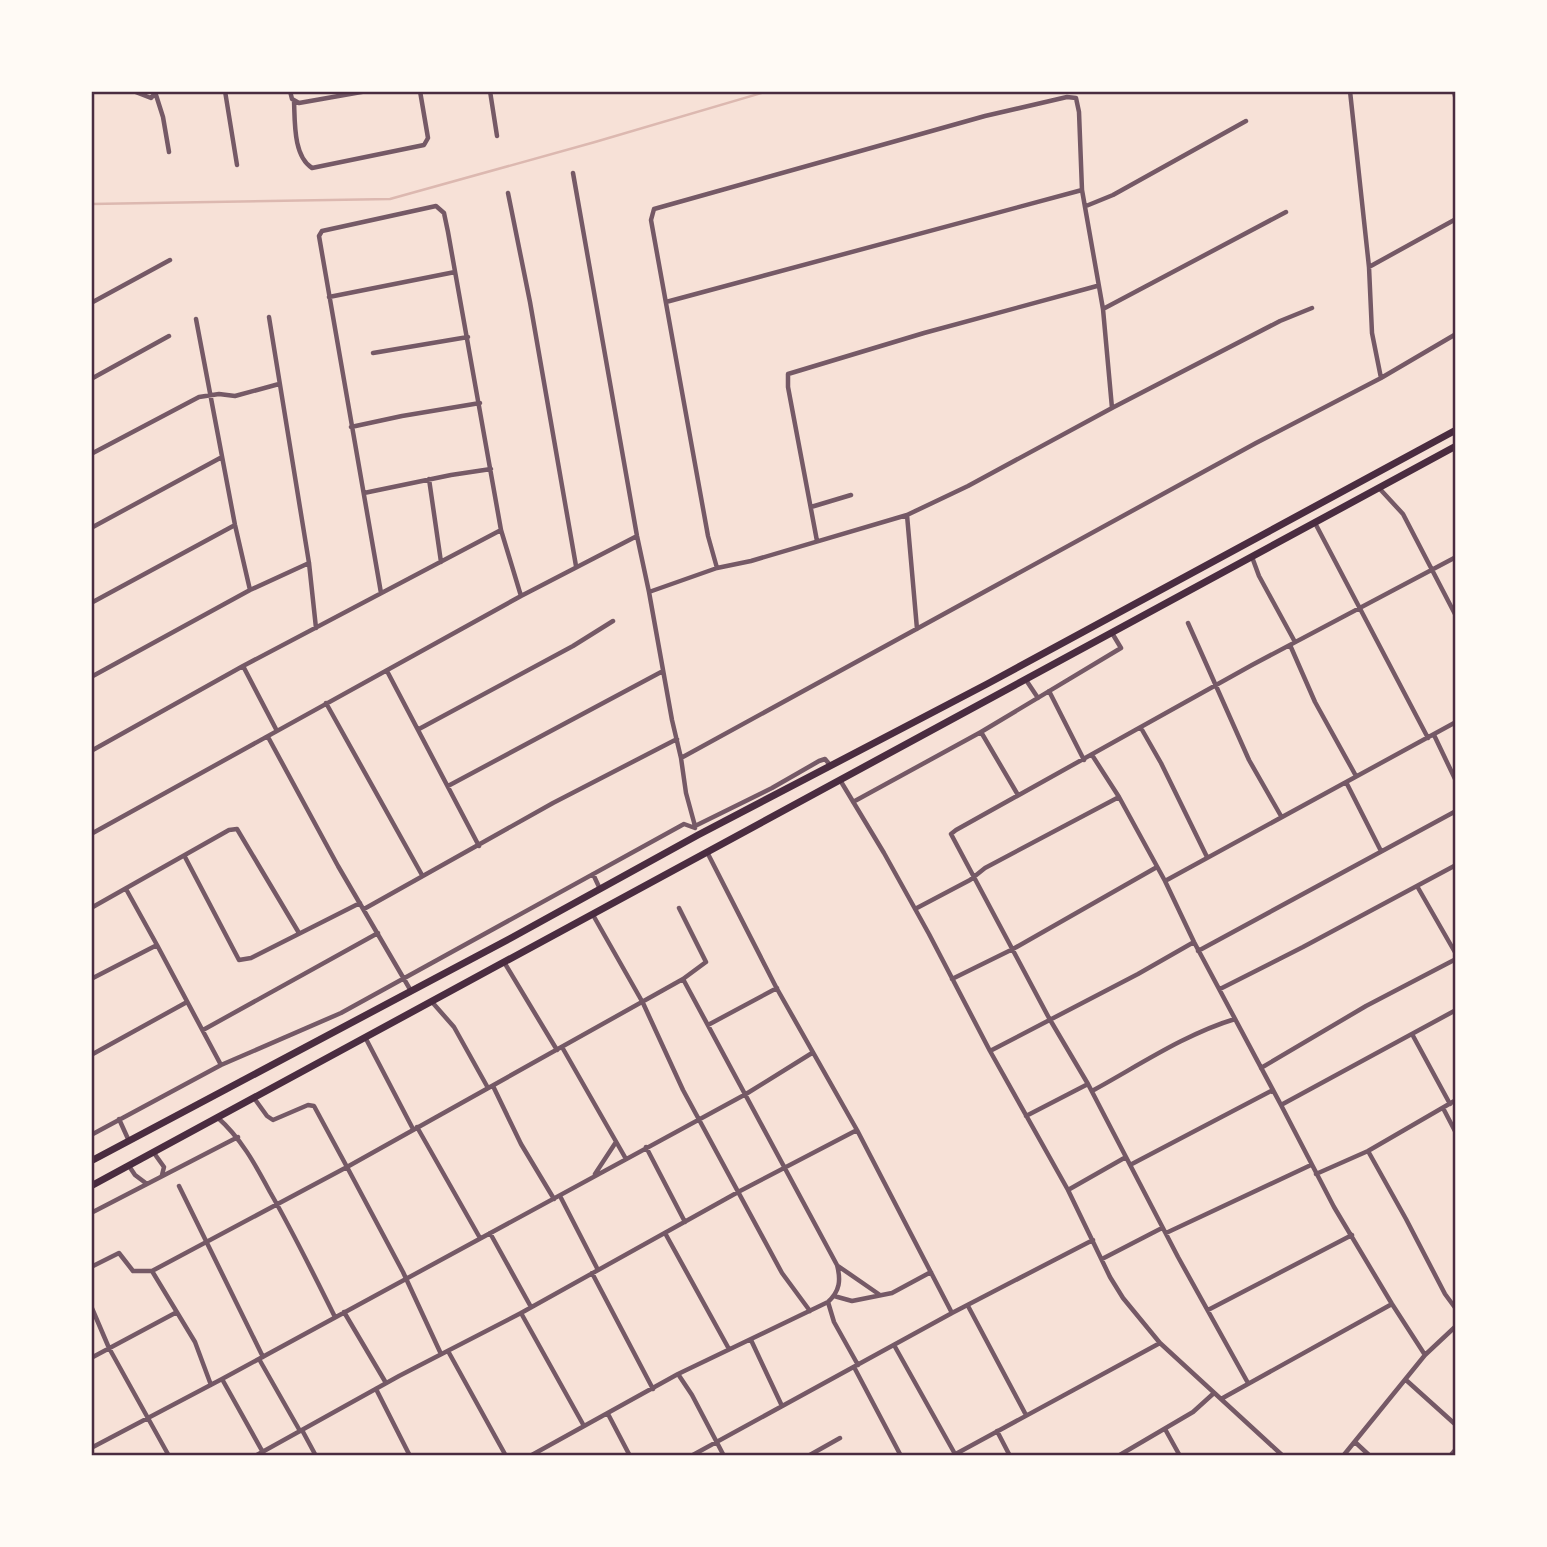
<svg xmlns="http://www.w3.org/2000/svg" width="1547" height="1547" font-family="'Crimson Pro',serif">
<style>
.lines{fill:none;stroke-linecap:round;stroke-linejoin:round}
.stream{stroke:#dcb8b0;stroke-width:2.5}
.minor{stroke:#755966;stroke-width:4.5}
.primary{stroke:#4a2c40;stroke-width:7}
.neatline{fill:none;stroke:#4a2c40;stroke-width:2.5}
</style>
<rect width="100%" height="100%" fill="#f7e1d7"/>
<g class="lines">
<path class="stream" d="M91,204L390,199L595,142L768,91"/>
<path class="minor" d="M133,91L151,98L157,91
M225,91L237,165
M290,91L292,99L299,103L367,91
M490,91L497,136
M1350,91L1369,267L1372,333L1381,378
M1454,91L1456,101
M156,95L163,117L169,152
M294,101C295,121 293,156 312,168L424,145L428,138L420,91
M573,173L637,536L649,592
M508,193L530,302L576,566
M1086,206L1113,195L1246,121
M1369,267L1456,219
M329,297L455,272
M666,302L1082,190L1103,309
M91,303L170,260
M269,317L309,563L316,628
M196,319L235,525L250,590
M373,353L468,337
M91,379L169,336
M1112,408L1280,321L1312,308
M351,427L402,416L480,403
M91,454L199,397L219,394L235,396L279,384
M429,479L441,562
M1379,488L1403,514L1456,616
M364,493L451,475L491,469
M811,507L851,495
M1315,523L1428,738
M91,528L222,457
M817,541L788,387V374L924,333L1097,286
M1252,557L1259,576L1295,642
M717,568L708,536L651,220L654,209L985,116L1067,97L1076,98L1079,112L1082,190
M381,593L319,236L322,231L436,206L444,213L448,232L501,530L521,596
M91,603L235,525
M1188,623L1249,760L1281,816
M917,629L907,515L968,486L1112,408L1103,309L1286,212
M1290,645L1315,702L1356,776
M243,666L277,731
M387,671L479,846
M91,677L250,590L309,563
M1026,680L1038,698
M1049,691L1084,760
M326,703L422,875
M1141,728L1161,763L1207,857
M419,729L573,646L613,621
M981,732L1121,648L1112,633
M1434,735L1456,781
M268,737L338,866L411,991
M91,751L243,666L501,530
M1092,755L1119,797L1165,881L1194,942L1281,1105
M681,758L672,720L649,592L717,568L751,561L907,515
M830,765L825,759L819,761L772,788L695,826L686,793L681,758L1256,443L1381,378L1456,334
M840,780L884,853L929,934L990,1051L1068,1190L1110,1277L1123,1298L1160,1343L1283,1456
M1346,782L1381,851
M448,786L663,671
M853,802L981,732L1018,795
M91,834L521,596L637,536
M707,852L776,987L857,1130L952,1313
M185,857L239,960L251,958L360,903
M593,874L600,889
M1165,881L1456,722
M1417,886L1456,954
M126,889L157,945
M91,908L229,830L237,829L299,933
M679,908L706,962L683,979
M364,909L553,803L677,739
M915,909L970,880L985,868L1119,797
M593,915L643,1003L683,1090L782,1273L810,1311
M1198,951L1456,811
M504,962L557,1050
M91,979L157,945L221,1065
M952,979L1013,949L1157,867
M1220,989L1303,947L1456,865
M432,1002L454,1027L488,1088
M708,1025L777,988
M203,1030L378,933
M1412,1034L1450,1104
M365,1037L413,1129
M562,1047L626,1159
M990,1051L1138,974L1194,942
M91,1055L187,1002
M1261,1068L1366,1006L1456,959
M493,1086L521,1144L554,1199
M1092,1091C1138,1066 1185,1034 1235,1019
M1443,1108L1456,1133
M1026,1116L1088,1084
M217,1117C241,1138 255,1164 270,1192C293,1232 314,1275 335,1317
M119,1119L129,1141
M417,1127L480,1238
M91,1135L221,1065L341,1013L684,824L695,828
M646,1147L685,1222
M1368,1151L1406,1219L1445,1294L1456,1309
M154,1153L164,1167L162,1175
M1130,1165L1273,1090
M129,1166L135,1175L147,1184
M595,1174L616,1142
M1316,1174L1368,1151L1456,1100
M179,1186L263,1357
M1068,1190L1126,1157
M560,1196L598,1270
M91,1213L238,1137
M490,1233L531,1307
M665,1233L729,1349
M1166,1233L1311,1165
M1102,1259L1162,1228
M838,1266L880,1295
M91,1267L119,1253L133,1271H152
M592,1273L653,1389
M834,1296L852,1301L892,1293L931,1272
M828,1302L834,1322L858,1365
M91,1306L109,1348L169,1456
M968,1306L1026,1415
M1208,1310L1352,1235
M344,1312L386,1383
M521,1313L584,1426
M751,1340L782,1406
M894,1345L955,1454
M448,1351L506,1456
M441,1354L403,1272L347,1167L683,979L837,1265C841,1280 840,1291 828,1302L678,1374L530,1456
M1425,1355L1392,1304L1334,1207L1281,1105L1456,1010
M91,1358L177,1312
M259,1359L300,1431
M854,1367L901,1456
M678,1374L692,1395L724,1456
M222,1379L265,1456
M1406,1380L1456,1425
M1248,1383L1178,1257L1088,1084L1049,1018L951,834L956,830L1252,665L1456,557
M211,1385L195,1342L152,1271L347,1167L314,1106L308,1105L273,1120L267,1116L254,1098
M376,1389L410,1456
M1221,1399L1392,1304
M608,1414L630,1456
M1165,1429L1180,1456
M302,1430L316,1456
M997,1431L1010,1456
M1355,1442L1370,1456
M91,1448L222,1379L746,1094L812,1053
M255,1456L399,1376L521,1313L740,1191L857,1130
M691,1456L952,1313L1093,1240
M808,1456L840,1438
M952,1456L1160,1343
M1118,1456L1193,1412L1214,1393
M1343,1456L1425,1355L1456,1326
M1450,1456L1456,1449"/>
<path class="primary" d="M91,1161L511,938L698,835L987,684L1456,430
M91,1186L1456,446"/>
</g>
<rect width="1547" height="1547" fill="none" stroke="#fffaf5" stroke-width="186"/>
<rect x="93" y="93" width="1361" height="1361" class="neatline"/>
</svg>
